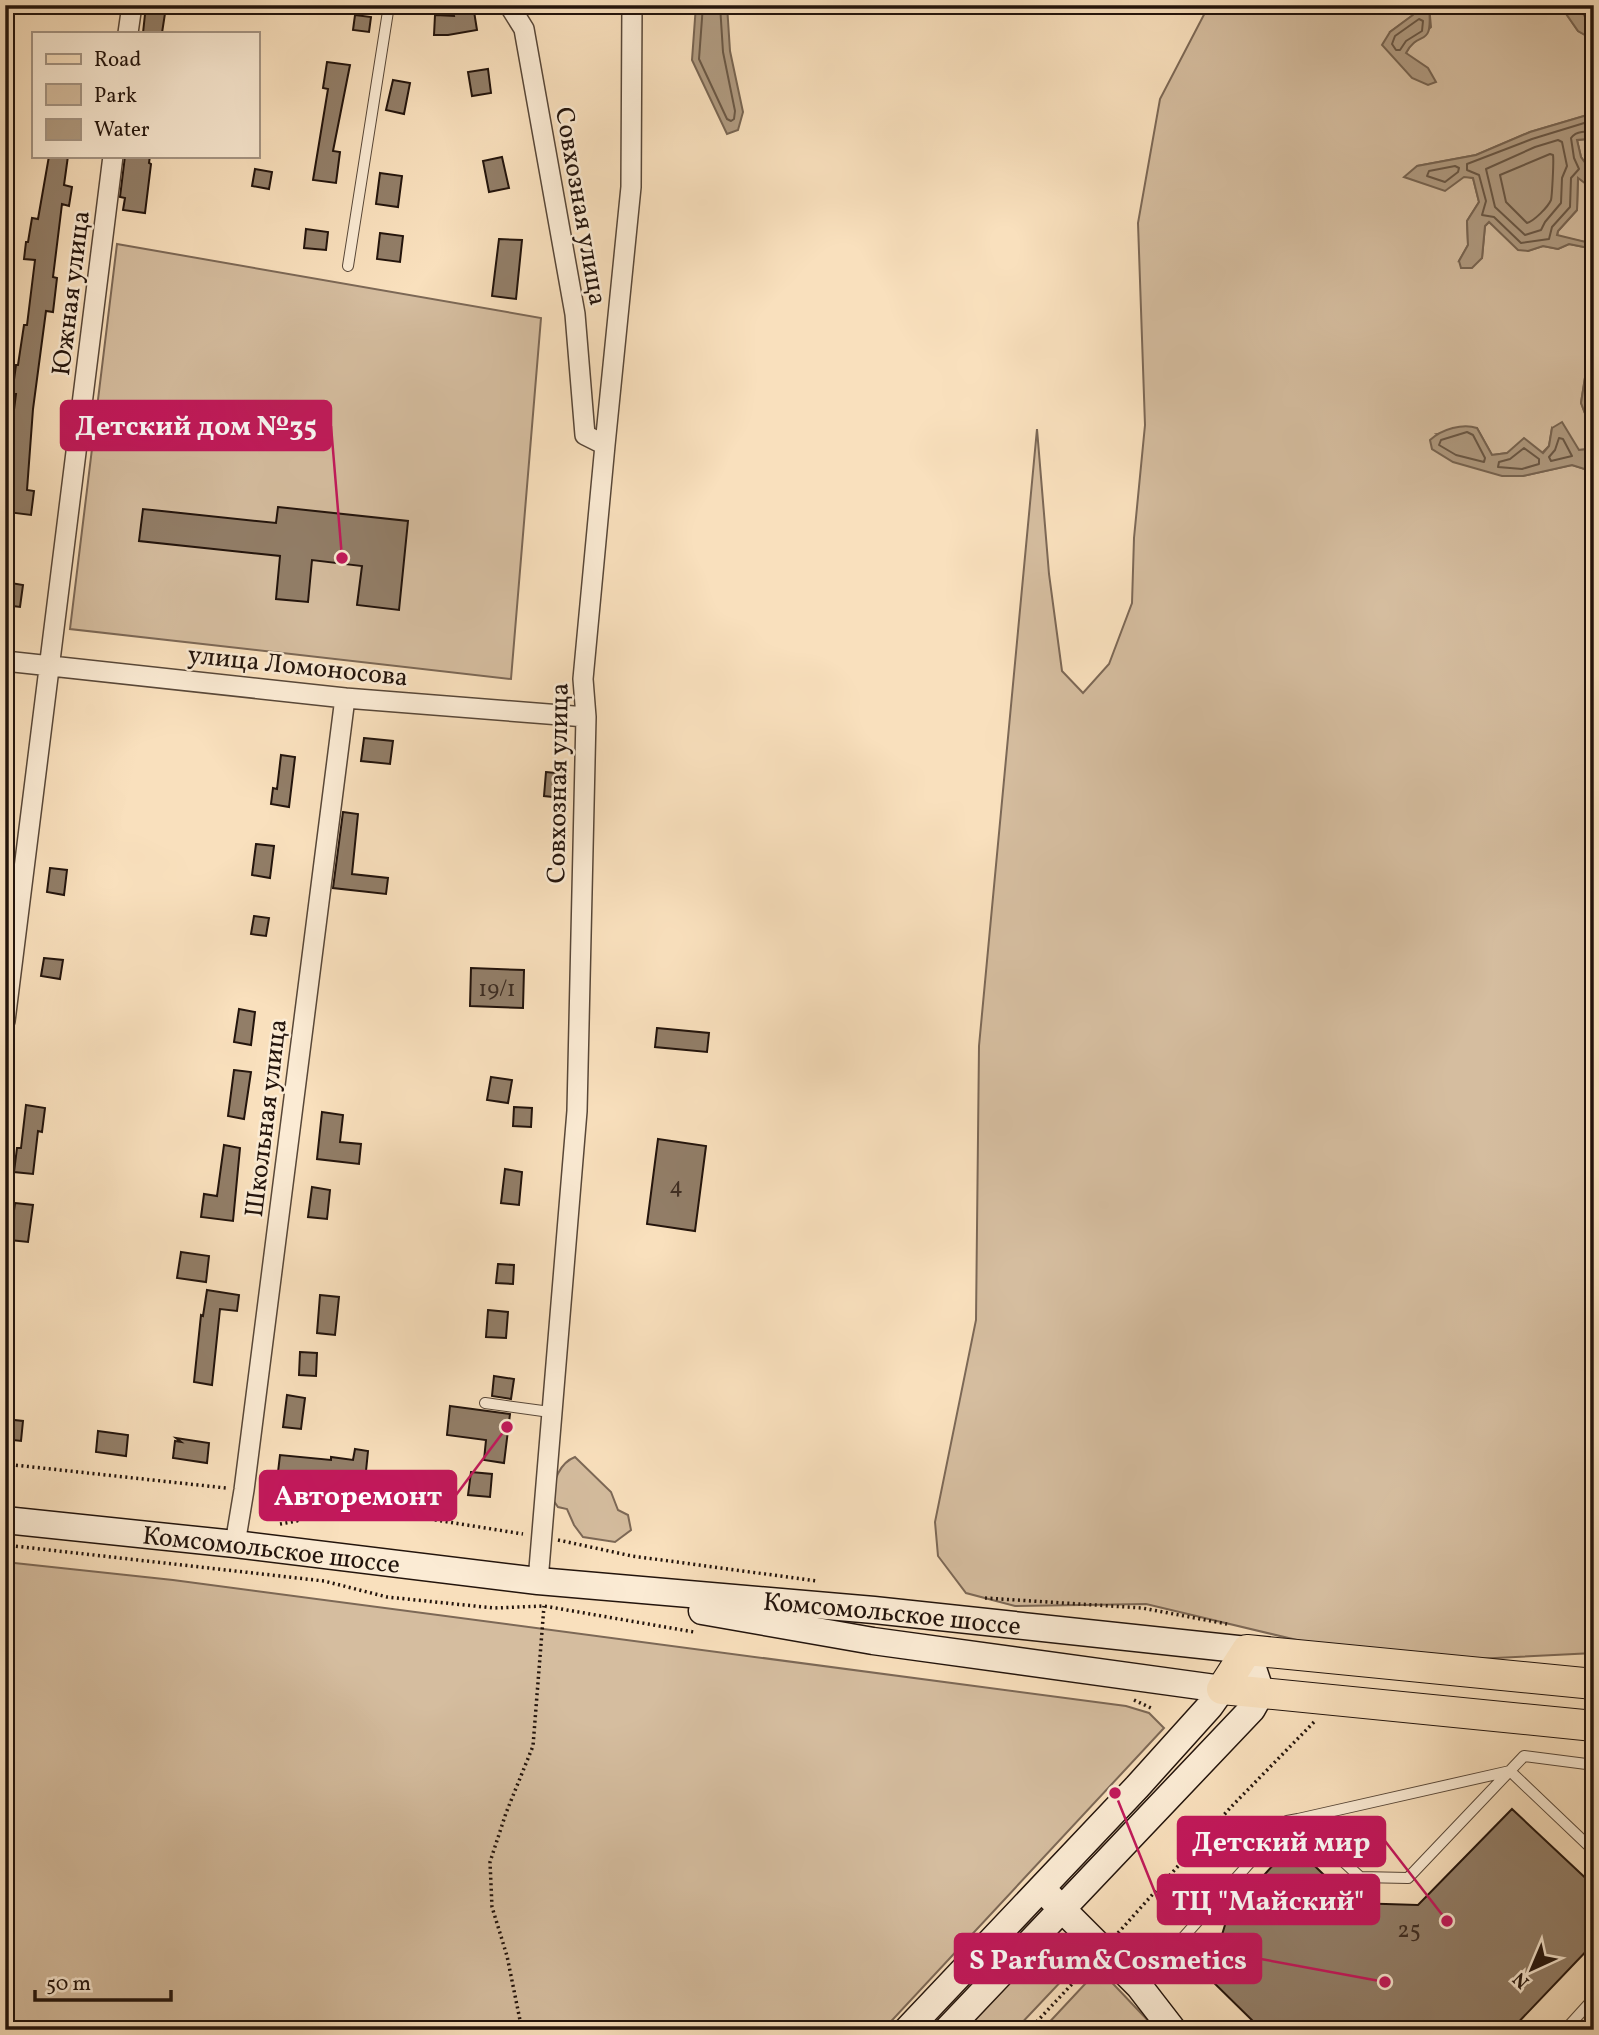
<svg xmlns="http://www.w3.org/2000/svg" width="1599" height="2035" font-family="Vollkorn,serif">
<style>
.green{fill:#d5bd9f;stroke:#7c6856;stroke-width:2}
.water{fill:#b09b81;stroke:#786552;stroke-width:2}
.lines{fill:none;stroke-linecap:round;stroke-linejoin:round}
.shore{stroke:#6a5846;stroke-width:2}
.building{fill:#927e68;stroke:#23140c;stroke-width:2}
.lane-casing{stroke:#584738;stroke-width:12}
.street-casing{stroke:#584738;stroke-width:22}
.secondary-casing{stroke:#23140c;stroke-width:29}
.primary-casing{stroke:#23140c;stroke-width:32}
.path{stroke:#23140c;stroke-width:3.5;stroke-dasharray:2 3.5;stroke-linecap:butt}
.lane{stroke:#fbebd4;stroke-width:10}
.street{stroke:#fbebd4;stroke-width:19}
.secondary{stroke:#fbebd4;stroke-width:26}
.primary{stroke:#f9e0bd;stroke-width:30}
.labels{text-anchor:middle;stroke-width:5;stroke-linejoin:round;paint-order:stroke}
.number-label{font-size:23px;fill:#3f2e23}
.street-label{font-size:26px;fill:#23140c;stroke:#fbebd4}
.leader{fill:none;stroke:#c2185b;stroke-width:2.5}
.callout-dot{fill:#c2185b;stroke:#fbebd4;stroke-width:2.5}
.callout{fill:#c2185b;stroke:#c2185b;stroke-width:2.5}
.callout-label{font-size:28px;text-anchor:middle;font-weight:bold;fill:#fff}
</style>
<rect width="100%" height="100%" fill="#f9e0bd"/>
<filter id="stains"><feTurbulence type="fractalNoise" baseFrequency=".00286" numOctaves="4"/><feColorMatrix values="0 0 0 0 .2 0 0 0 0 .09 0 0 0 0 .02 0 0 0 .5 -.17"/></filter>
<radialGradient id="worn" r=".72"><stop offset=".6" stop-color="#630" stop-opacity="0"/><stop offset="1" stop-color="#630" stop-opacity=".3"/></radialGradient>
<path class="green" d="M1209,5H1416L1413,15L1390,32L1406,53L1410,46L1431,27L1429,5H1470L1479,12L1495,11L1500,5H1560L1578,31L1594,40V113L1530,132L1476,155L1417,166L1473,178L1479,202L1467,221L1468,245L1459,261L1482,258L1485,226L1489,222L1528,251L1543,246L1558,249L1569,244L1594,249V357L1587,365L1581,403L1594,437L1589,449L1578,450L1552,428L1549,446L1542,453H1507L1492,455L1477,428L1437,434L1523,476L1572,465L1594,472V1653L1393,1663L1146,1604L1015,1606L966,1593L938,1556L935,1522L976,1320L979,1046L1037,429L1049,574L1062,671L1083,693L1109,664L1132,603L1134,538L1145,425L1138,223L1160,99Z
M1588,139L1594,146V175L1581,157L1577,140Z
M1578,177L1594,190V244L1557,236L1558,231L1577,210Z
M117,244L541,318L511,679L70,629Z
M575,1457L611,1492L618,1510L628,1515L631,1530L615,1542L583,1537L574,1525L567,1509L558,1507L551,1497C554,1481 559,1463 575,1457Z
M5,1562L173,1580L1126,1706L1149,1713L1164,1728L883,2030H5Z
M1051,1939L1070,1942L1085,1956L1015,2030H957Z
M1099,1969L1157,2030H1042Z"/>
<path class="water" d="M696,5H727L730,51L743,112L738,130L727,134L692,60Z
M1416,5H1429C1433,52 1420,27 1406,53L1428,68L1436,82L1428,85L1412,78L1382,45L1390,32L1413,15Z
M1560,5H1578L1588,22L1594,25V40L1578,31Z
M1594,113V146L1588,139L1577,140L1581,157L1594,175V190L1578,178L1577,210L1558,231L1557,235L1594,244V249L1569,244L1558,249L1543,246L1528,251L1518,250L1489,222L1485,226L1482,258L1472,268H1461L1459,261L1468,245L1467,221L1479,202L1473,178L1464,177L1445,191L1404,177L1417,166L1476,155L1530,132Z
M1594,357L1592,405L1594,437L1581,403L1587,365Z
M1562,422L1579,450L1589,449L1594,438V472L1572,465L1523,476H1502L1453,462L1432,449L1430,440C1442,429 1463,423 1477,428L1492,455L1507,453L1524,438L1543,453L1549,446L1552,428Z"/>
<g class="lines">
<path class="shore" d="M703,5L699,59L727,119L731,121L734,119L735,111L723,52L720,5
M1419,19L1423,21L1422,31L1406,41L1400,50H1396L1392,44L1395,36Z
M1594,120L1532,139L1467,164V170L1479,175L1486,201L1482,215L1494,217L1521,243L1549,239L1552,227L1570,207L1571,178L1579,169L1574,158L1571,138C1576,131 1587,130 1594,135
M1558,140L1562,142L1567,166L1562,178L1561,203L1545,222L1541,230L1525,235L1495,207L1486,169L1535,147Z
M1550,154L1553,155C1554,160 1552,196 1551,200C1548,207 1534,221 1527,223L1506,202L1500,175Z
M1455,166L1459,168L1458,172L1445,182L1427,176L1429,171Z
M1467,432L1473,435L1485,458L1484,462L1456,455L1439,445L1441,440Z
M1559,438L1563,439L1572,456L1551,461L1549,457L1555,450Z
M1524,448L1539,459V464L1522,469L1498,467L1499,462L1510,459Z"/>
</g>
<path class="building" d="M146,5L166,7L162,33H143Z
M452,5H473L477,30L448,35H434L435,15L454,16Z
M355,15L371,17L369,32L353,30Z
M327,62L350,65L333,151L340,152L336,183L313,180L328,89L323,88Z
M488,69L491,93L472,96L468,72Z
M393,80L410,83L404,114L386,110Z
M49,156H68L64,185L72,187L69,206L62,204L53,277L57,278L53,312L46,311L33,409L27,490L34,491L31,515L7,512L13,467H5V448L9,449L16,394H12L16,365H18L24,325H27L35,260L24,259L26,242H28L32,218L38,219Z
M125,156H150L149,163L151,164L145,213L123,210L125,198L120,197Z
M502,157L509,188L489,192L483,161Z
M255,169L272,172L269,189L252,186Z
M380,173L402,176L398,207L376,204Z
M306,229L328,232L326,250L304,248Z
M380,233L403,236L400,262L377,259Z
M499,239L522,240L516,299L492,296Z
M278,507L408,521L399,610L357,605L362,566L312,560L308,602L276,599L280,556L139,541L143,509L276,523Z
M5,582L23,585L20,607L5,605Z
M364,738L393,741L390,764L361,761Z
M281,755L295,757L289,807L271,804L273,788L277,789Z
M546,772L565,774L562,798L544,796Z
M343,812L358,814L352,874L388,878L386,894L333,888Z
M256,844L274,846L270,878L252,875Z
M50,868L67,870L64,895L47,892Z
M254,916L269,918L266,936L251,934Z
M44,958L63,960L60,979L41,976Z
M471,968L524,970L523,1008L470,1006Z
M239,1009L255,1012L251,1045L234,1042Z
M657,1028L709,1033L707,1052L655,1047Z
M234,1070L251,1072L244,1119L228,1116Z
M491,1077L512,1080L508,1103L487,1100Z
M26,1105L45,1108L42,1132L38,1131L33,1174L14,1172L17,1148H21Z
M514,1107L532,1108L531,1127L513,1126Z
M322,1112L343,1115L340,1142L361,1144L359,1164L317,1159Z
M658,1139L706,1146L695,1231L647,1224Z
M224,1145L240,1148L233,1221L201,1217L204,1194L217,1196Z
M505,1169L522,1172L519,1205L501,1203Z
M312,1187L330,1190L327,1219L308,1217Z
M15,1203L33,1205L28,1242L10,1240Z
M181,1252L209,1256L206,1282L177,1278Z
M498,1264L514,1265L513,1284L496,1283Z
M207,1290L239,1295L237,1311L220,1309L212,1385L194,1382L201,1315L203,1316Z
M320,1295L339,1297L335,1335L317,1333Z
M488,1310L508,1312L506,1338L486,1337Z
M300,1352L317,1353L316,1376L299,1375Z
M494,1376L514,1379L511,1399L492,1396Z
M287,1395L305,1398L301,1429L283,1427Z
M450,1406L510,1414L504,1463L484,1460L486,1440L447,1435Z
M5,1419L23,1421L21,1441L5,1439Z
M98,1431L128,1435L126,1456L96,1452Z
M176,1438L209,1443L207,1463L173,1458L175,1441L181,1442Z
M355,1449L368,1451L365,1481L312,1474L310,1492L276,1489L280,1455L331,1460V1457L353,1460Z
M471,1472L492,1474L490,1497L468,1495Z
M1512,1809L1594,1886V1943L1511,2030H1262L1209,1978L1228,1915L1292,1844L1353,1903L1418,1905Z"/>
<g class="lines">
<defs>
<path id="lane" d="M348,266L389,5
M485,1403L550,1412
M1298,1819L1510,1771L1594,1851
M1140,1986L1287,1821L1298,1819L1360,1877L1408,1878L1524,1756L1594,1765
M1565,2030L1594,1998"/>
<path id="street" d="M509,5L524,29L575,314L585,435L605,445L583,679L586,717L577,1111L538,1581
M128,33L132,5
M605,445L631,187L632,5
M5,661L345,698L586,717
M5,1021L113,156
M235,1544L244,1490L345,698"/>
<g id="secondary">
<path id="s1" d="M5,1520L235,1544L538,1581L874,1610L1247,1650L1261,1693L1252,1709L947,2030"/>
<path d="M702,1611L873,1641L1222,1689L1210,1706L1137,1787L907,2030"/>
<path d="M1050,1897L1139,1986L1173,2030"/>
</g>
<path id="primary" d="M1594,1684L1247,1650L1222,1689L1594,1726"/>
</defs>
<use href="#lane" class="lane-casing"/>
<use href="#street" class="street-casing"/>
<use href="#secondary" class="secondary-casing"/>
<use href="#primary" class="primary-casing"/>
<path class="path" d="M5,1464L226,1488
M261,1492L523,1534
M280,1524L297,1521L300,1499
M558,1540L632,1556L817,1581
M5,1545L324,1581L387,1597L494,1608L544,1606L694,1632
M985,1598L1142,1608L1227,1624
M1134,1700L1151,1708
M1118,1933L1231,1807L1315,1721
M522,2030L507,1956L492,1907L490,1862L506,1813L533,1746L544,1606
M1029,2030L1088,1967"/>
<use href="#lane" class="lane"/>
<use href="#street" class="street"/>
<use href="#secondary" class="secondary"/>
<use href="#primary" class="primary"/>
</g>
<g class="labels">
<g class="number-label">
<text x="497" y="996">19/1</text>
<text x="676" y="1193">4</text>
<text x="1409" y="1937">25</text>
</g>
<g class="street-label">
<text transform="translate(582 206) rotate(80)" y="9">Совхозная улица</text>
<text transform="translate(70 293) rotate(-83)" y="9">Южная улица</text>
<text transform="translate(298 665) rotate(6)" y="9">улица Ломоносова</text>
<text transform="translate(557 783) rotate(-89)" y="9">Совхозная улица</text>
<text transform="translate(265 1118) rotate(-83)" y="9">Школьная улица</text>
<text dy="9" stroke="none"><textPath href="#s1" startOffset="268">Комсомольское шоссе</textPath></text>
<text dy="9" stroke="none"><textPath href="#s1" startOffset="892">Комсомольское шоссе</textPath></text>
</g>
</g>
<path class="leader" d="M342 558L331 426M507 1427L456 1495M1447 1921L1385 1841M1115 1793L1158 1900M1385 1982L1261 1959"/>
<g class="callout-dot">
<circle cx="342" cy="558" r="7"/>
<circle cx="507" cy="1427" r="7"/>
<circle cx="1447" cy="1921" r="7"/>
<circle cx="1115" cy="1793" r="7"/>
<circle cx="1385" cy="1982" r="7"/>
</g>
<g class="callout">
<rect x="61" y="401" width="270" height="49" rx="7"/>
<rect x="260" y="1471" width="196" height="49" rx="7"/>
<rect x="1178" y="1817" width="207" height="49" rx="7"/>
<rect x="1158" y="1875" width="221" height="49" rx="7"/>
<rect x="955" y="1934" width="306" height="49" rx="7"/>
</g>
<g class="callout-label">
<text x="196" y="435">Детский дом №35</text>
<text x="358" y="1505">Авторемонт</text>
<text x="1281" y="1851">Детский мир</text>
<text x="1268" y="1910">ТЦ "Майский"</text>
<text x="1108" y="1969">S Parfum&amp;Cosmetics</text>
</g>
<rect width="1599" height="2035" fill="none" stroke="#f9e0bd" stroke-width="28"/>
<rect x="7" y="7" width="1585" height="2021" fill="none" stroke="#23140c" stroke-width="3.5"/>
<rect x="14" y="14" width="1571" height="2007" fill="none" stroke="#23140c" stroke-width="2"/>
<rect x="32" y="32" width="228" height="126" fill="#fbebd4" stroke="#a59584" stroke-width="2"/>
<rect x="46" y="54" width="35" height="10" fill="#f9e0bd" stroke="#a59584" stroke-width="2"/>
<text x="94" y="66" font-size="21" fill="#23140c">Road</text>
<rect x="46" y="84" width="35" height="21" fill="#d5bd9f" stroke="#a59584" stroke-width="2"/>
<text x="94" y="102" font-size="21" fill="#23140c">Park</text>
<rect x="46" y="119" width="35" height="21" fill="#b09b81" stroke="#a59584" stroke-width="2"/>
<text x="94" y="136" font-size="21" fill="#23140c">Water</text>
<g transform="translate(1532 1969) rotate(224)" stroke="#fbebd4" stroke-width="5" paint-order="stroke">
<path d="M0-5L12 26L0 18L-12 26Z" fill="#23140c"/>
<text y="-10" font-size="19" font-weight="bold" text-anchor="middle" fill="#23140c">N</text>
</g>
<path d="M35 1990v10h136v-10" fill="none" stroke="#23140c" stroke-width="3.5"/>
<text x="46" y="1990" font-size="21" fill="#23140c" stroke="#fbebd4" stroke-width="5" paint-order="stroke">50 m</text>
<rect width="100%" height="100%" filter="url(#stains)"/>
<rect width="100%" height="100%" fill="url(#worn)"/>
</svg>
